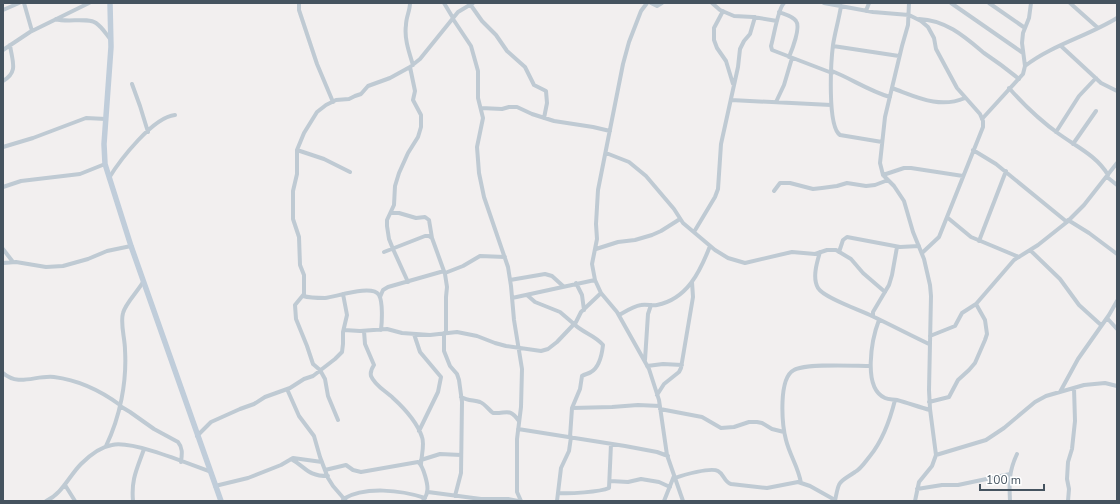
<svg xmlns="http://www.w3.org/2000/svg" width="1120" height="504" font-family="'Nunito Sans',sans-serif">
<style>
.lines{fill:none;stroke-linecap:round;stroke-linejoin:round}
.street{stroke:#bfcad3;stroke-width:4}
.secondary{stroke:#c0cdda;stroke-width:5.5}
</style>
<rect width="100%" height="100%" fill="#f2efef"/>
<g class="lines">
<path class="street" d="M24,3L32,31
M299,3V10L317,64L333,102
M410,3C410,11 406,17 406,25C404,38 409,52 413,65
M444,3L453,18
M647,3L641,11L629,42L623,64L598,190L596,224L597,239L592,264L595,280L601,293L617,312L649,369L659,400L667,455L683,501
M651,3L657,6L662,3
M712,3L720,10L734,16L753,17L777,21
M784,3C778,8 774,36 771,46L772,50L832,73
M824,3L873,12L909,15L921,21L928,27L934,38L936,49L957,88L980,114L983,121V127L939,237L922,253
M909,3L908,25L902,46L885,117L880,163L883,175L894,186L904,201L913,232L924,259L930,285L931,296L929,390L930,409L936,455L932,466L919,482L915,501
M951,3L1023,53
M989,3L1025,28
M1070,3L1098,28
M470,4L482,21L496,35L507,51L525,67L534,85L546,91L547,103L544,118
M841,6C839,19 835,32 833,45C831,61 827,126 840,135L882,142
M3,10L19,3
M723,11L714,28V40L717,48L726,61L733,84
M866,11L869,3
M779,12C784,14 793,16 796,21C801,27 792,50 789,57
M56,19C67,23 87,17 96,23C102,27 106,34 111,40
M453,19L471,46L478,71V98L483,118L477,147L479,173L484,197L508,267L511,286L514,320L522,369L521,407L517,439V492L521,501
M919,19C946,20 965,37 984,53C996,61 1008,70 1019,79
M833,46L899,56
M1061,46L1101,83L1117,91
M3,50L30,32L89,3
M1025,66C1052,45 1088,36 1117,18
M832,71C852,79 869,91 890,97
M3,81C19,72 12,61 10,45
M132,84L140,106L148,132
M892,88C917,97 939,109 965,98
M1009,88C1024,105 1041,121 1059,134C1077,147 1097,156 1108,175
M731,100L831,105
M776,102L784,85L792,58
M481,108L502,109L509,107H517L532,114L554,121L593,127L610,131
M982,119L1023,74L1025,66L1022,43L1023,33L1029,18L1031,3
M1056,132L1079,96L1096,78
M1073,144L1096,111
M3,147L33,138L86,118L106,119
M297,150L324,159L350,172
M973,150L996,164L1067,222
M606,153L629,162L646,176L674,209L683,223L715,250L728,258L745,263L792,252L815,254L827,250H836L851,259L863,273L885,292
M883,175L904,168H911L963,176
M1107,177L1117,185
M109,178C120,160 153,117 175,115
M3,187L21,181L80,174L105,164
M774,191L780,183H790L813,189L822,188L837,186L847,183L866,186L875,185L888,180
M391,213H399L416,218L425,217L429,220L432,238
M948,218L971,237L1019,257
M1068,220L1089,233L1117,254
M694,232L715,197L718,189L721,144L738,67L740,49L744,41L750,34L755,17
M979,241L1006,171
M3,249L13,262
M393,249L389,239L387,226V220L394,205L395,186L399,173L408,153L418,137L421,127V115L413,100L415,91L410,67
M393,249L408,282
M596,249L618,242L635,240L652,235L661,231L680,219
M1030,250L1060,279L1079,305L1101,325
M384,252L425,236H429L432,238L445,274L447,287L446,297V333
M820,252C817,262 812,278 818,288C824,298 860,310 872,316C891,325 910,335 929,344
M839,252L843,240L847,237L900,247L919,246
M3,263L16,262L46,267L63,266L88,259L107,251L131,246
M445,273L463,266L480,256L505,257
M510,280L545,274L552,276L563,286
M576,283L582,295L584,310
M527,295L535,302L560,312L574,324
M303,296C310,298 317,298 325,298C336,297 372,284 379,295C383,302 382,322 381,330
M380,297L383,290L388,287L444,271
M512,298L595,280
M619,315C626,311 634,306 641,305C647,304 652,306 657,305C687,299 700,272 710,246
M873,316V312L889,285L892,275L897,247
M1107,318L1117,329
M879,320C872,338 862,388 885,398C889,400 893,399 897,400C908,403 919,407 930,410
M344,330L360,331L387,329L402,333L430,335L457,332L477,336L495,343L506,346L541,351L548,349L557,342L576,322L581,312L601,293
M364,331L365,344L374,365C372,368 370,372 371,376C375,386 386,391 393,398C404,408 417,422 422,437C425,444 421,457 421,465
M444,333V351L450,366L457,374L459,380L462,402L461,473L455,496
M414,334L420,352L441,377L438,392L419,431
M930,336L955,326L962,313L976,304L1014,260L1038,245L1067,222L1084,205L1117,163
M645,360L648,314L651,305
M647,366L663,364L682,365
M3,373C19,387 35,375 54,377C78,380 101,391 120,405
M287,389L299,416L314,436L320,457L328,478L333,486L346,501
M1060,392L1078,359L1109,315L1117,301
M657,395L664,384L679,372L681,368L693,297L692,282
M461,397C468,401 474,400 480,402C485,404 489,410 493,413C507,414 509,407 519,421
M929,402L949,397L958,380L969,370L975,363L985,340L987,334L985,320L976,304
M120,406L130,412L154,429L178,442C183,448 182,454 181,462
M572,408L612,407L638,405L660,406
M660,409L702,417L721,428L734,427L749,422H757L762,423L772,429L784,432
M338,420L328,396L325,379L320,370L313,364L307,346L296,319L295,305L304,294V275L300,265L299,237L293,219V191L297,174V150L304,133L317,112L326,105L336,100L349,99L355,96L361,94L368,86L390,78L410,67L420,59L458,12L473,3
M518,429L625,446L657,452L668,456
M197,436L211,422L240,409L254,404L265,397L290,388L304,379L313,376L335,359L342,352L343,344V332L347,315L343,294
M570,437L572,408L580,389L582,376C585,374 588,374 591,372C600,367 602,354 603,345C595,335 583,333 574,324
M106,446C120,417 127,382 125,350C125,338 120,324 123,313C125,304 138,291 143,282
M936,455L986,440L1004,428L1035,402L1046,396L1084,385L1105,383L1117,386
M291,459C306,467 307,476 328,476
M421,460L440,454L461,455
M325,470L346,465L353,470L361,472L418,462C423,465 429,486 427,492C427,496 424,498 423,501
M675,478C683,475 711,467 718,471C724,474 724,482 731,484L767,488L798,482L810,486L835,500
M610,481L628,482L641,479L659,482L670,487
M801,483C798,466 790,456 786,440C782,425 778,378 794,370C806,363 855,366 870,366
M65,485L75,501
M215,486L248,478L281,465L293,458L322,462
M917,489L942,485H958L1010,474
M428,492L481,499H508L518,501
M558,493C569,494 600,492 609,488L611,444
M343,499C365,486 401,490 425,498
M46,501C62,494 69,476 81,464C89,456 100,447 112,445C132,440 189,464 211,472
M133,501C131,479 137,469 144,449
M557,501L561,468L569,451L571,437
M664,501L674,476
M835,501C839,479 839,483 855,472C861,469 865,462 870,456C883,440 890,420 895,400
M1010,501C1009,482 1009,471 1017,454
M1068,501L1069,489L1067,479L1068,462L1072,449L1075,421L1074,388"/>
<path class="secondary" d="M110,3L111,47L104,144L105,164L131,246L221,501"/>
</g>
<rect width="1120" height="504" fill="none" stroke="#45535f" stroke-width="8"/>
<path d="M980 484v6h64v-6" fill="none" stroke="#45535f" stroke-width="2"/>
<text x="986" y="484" font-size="12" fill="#45535f" stroke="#ffffff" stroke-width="3" paint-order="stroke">100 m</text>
</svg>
